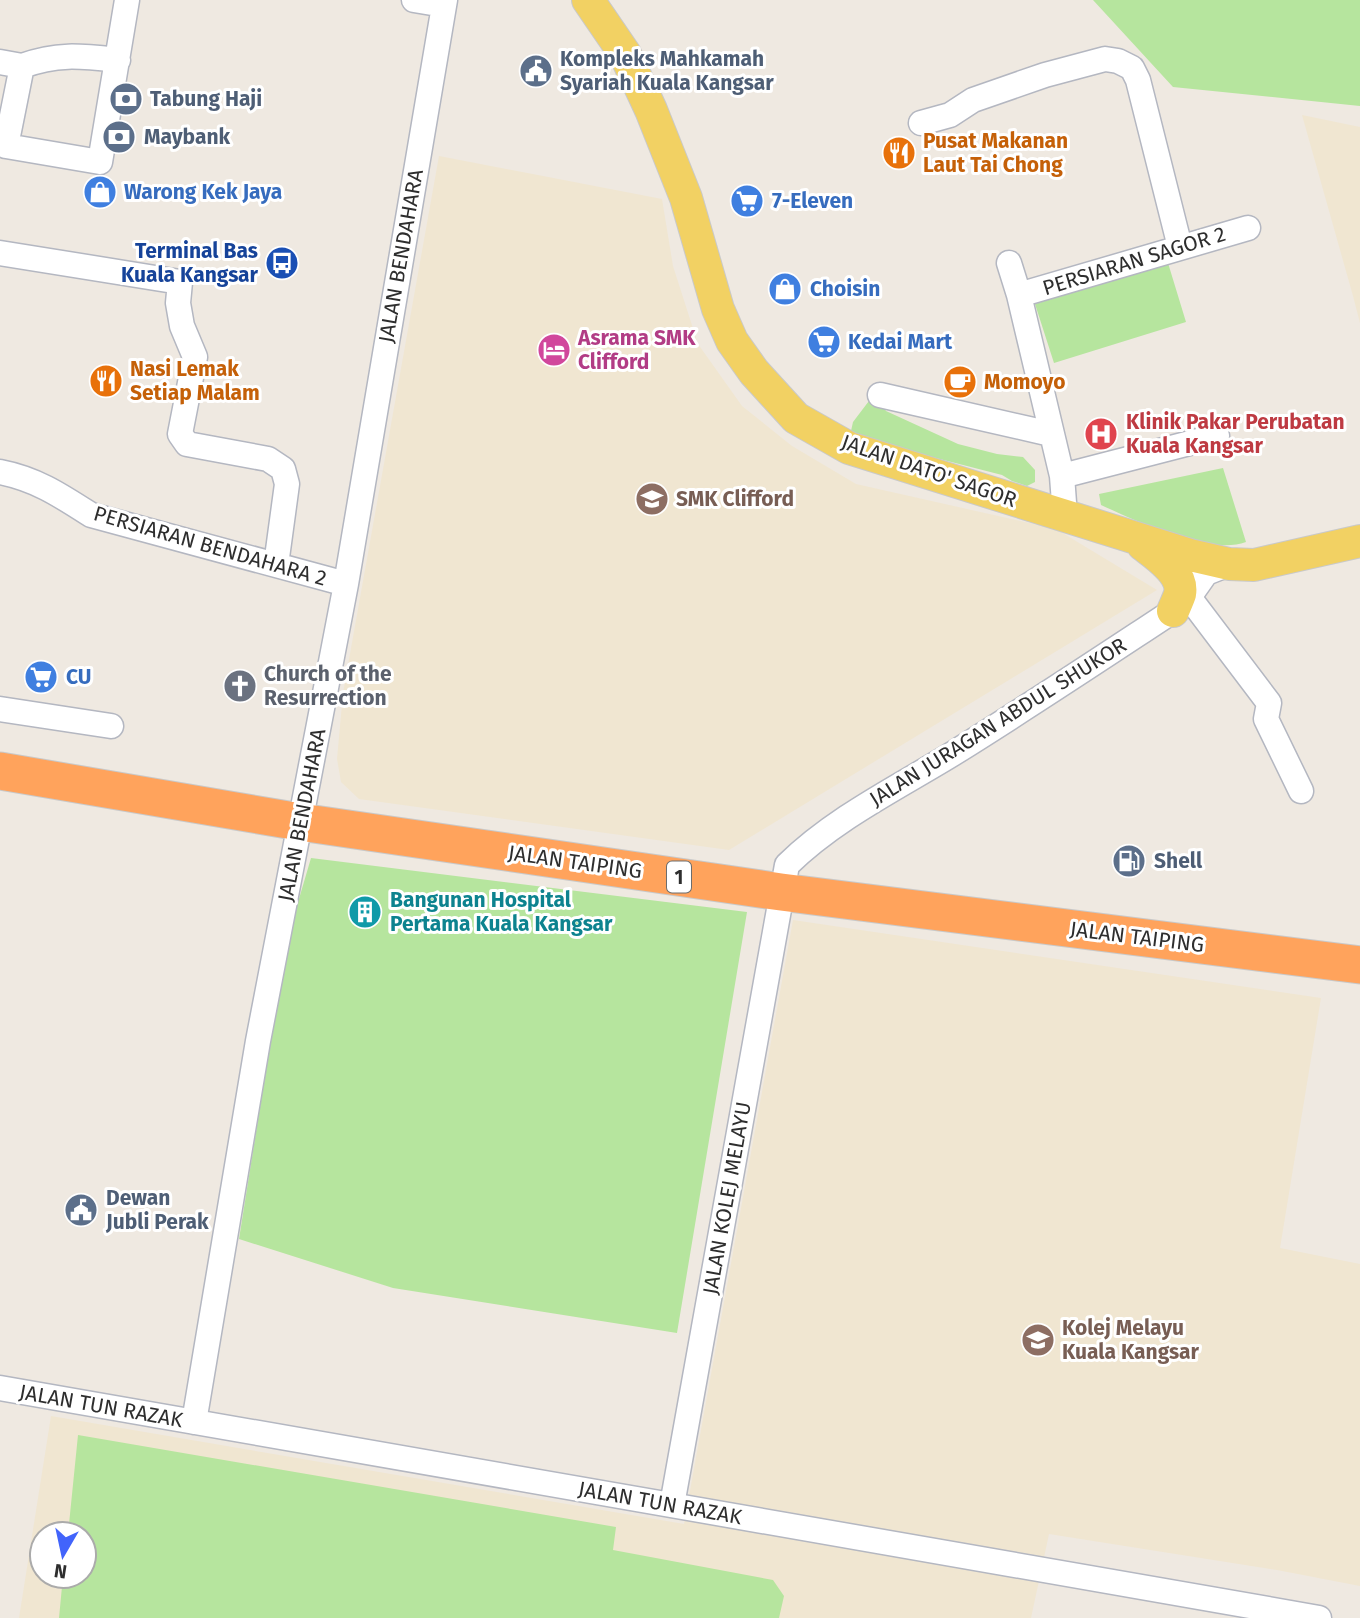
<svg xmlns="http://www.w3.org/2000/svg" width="1360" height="1618" font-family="'Fira Sans',sans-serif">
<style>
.education{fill:#f0e6d1;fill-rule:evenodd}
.green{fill:#b6e59e}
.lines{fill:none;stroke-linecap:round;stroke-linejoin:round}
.minor-casing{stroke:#b4b7c1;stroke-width:27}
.major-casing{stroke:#c9c9c9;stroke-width:34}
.highway-casing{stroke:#c9c9c9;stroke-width:39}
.minor{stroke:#fff;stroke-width:24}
.major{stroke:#f2d163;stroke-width:32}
.highway{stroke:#ffa35c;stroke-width:37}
.labels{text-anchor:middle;stroke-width:6;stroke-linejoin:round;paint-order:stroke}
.shield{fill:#fff;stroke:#6d6d6d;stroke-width:2}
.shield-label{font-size:19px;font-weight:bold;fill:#2e2e2e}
.service-label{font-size:21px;font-weight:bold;fill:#4e5e75;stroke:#fff;text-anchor:start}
.food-label{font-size:21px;font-weight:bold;fill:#c56008;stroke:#fff;text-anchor:start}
.shop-label{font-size:21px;font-weight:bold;fill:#366cbe;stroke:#fff;text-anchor:start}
.transit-label{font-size:21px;font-weight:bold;fill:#164399;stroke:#fff;text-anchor:end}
.street-label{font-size:21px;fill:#2e2e2e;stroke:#fff}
.hotel-label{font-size:21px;font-weight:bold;fill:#b23c85;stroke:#fff;text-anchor:start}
.health-label{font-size:21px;font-weight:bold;fill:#be3a42;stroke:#fff;text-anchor:start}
.education-label{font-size:21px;font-weight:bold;fill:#785e54;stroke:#fff;text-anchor:start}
.worship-label{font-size:21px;font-weight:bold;fill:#5b616d;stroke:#fff;text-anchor:start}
.culture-label{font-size:21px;font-weight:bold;fill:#0d838f;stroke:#fff;text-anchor:start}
</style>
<rect width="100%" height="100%" fill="#efe9e1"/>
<path class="education" d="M1302,115L1360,127V323L1353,296Z
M439,156L662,199L673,266L698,344L742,406L792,446L856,484L1056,529L1157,590L729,850L359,799L341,782L337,759L343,693Z
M793,920L1321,998L1280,1248L1360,1264V1586L1277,1570L1049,1534L1031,1618H19L51,1416L684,1524ZM42,1534H84V1576H42Z"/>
<path class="green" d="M1093,0H1360V106L1173,87Z
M1168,263L1186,322L1054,363L1035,304Z
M875,393L886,411L958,444L997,454L1023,457L1035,470V482L1027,486L1012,481L1002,475L858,438L851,431L853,422Z
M1223,468L1246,542C1208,556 1137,521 1101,505L1099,494Z
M311,858L747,912L677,1333L393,1288L239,1239L286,943Z
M78,1435L616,1527L613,1550L773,1580L784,1596L779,1618H59L63,1576H84V1534H68Z"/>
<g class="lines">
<defs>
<path id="minor" d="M414,0L444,5
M118,60C81,56 57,53 22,66L6,146L100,162L127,0
M0,62L22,66
M921,123L950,115L973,100L1045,75L1105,59L1118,61L1132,68L1138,80L1180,247
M0,253L180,282L178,303L182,326L195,357L180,434L187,444L268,459L283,469L287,484L276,565
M1009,263L1019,295L1062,476L1065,516
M1019,295L1248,228
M880,395L1051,434
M0,472C36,479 60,495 91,515L346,584
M1062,476L1217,436
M1188,596L1269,703L1266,719L1301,791
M0,709L111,726
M0,1388L1319,1618
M194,1422L258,1041L346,584L445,0
M672,1505L787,865C835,818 897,788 954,753C1028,707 1100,659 1173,611L1194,590L1206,573L1229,564"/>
<path id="major" d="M588,0L625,54L651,110L686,198L718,309L732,341L754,372L796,418L849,448L1190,555L1229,564L1254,565L1360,541
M1143,545C1157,556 1184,573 1180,594C1178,600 1175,606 1173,611"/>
<path id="highway" d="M0,771L300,822L781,892L1360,965"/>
</defs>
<use href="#minor" class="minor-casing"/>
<use href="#major" class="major-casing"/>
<use href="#highway" class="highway-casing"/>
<use href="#minor" class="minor"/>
<use href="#major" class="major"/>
<use href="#highway" class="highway"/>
</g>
<defs>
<symbol id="civic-disc" viewBox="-11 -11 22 22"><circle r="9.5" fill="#5c6f8a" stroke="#fff"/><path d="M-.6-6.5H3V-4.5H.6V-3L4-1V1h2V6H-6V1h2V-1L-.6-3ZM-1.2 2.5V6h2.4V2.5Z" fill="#fff"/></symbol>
<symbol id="bank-disc" viewBox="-11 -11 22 22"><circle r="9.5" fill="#5c6f8a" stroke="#fff"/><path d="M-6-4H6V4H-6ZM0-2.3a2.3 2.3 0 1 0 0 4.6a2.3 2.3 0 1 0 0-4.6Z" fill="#fff"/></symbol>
<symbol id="restaurant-disc" viewBox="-11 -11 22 22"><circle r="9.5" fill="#e8710a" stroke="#fff"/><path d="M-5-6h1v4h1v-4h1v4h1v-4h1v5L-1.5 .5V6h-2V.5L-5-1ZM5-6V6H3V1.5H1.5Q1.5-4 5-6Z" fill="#fff"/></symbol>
<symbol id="shop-disc" viewBox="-11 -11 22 22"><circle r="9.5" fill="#3f7fe0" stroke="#fff"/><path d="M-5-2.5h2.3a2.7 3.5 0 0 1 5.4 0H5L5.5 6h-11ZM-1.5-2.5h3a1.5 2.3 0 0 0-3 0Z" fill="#fff"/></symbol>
<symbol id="supermarket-disc" viewBox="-11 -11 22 22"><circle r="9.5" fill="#3f7fe0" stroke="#fff"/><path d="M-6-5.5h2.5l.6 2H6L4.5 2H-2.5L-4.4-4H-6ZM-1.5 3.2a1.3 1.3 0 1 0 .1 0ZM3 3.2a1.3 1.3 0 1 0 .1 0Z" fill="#fff"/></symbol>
<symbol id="bus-disc" viewBox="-11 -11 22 22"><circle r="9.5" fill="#1a4fb4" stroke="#fff"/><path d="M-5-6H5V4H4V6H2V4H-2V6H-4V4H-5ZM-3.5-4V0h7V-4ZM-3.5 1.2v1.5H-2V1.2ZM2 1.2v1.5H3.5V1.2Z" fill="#fff"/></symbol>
<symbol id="hotel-disc" viewBox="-11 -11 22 22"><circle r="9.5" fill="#d1479c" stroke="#fff"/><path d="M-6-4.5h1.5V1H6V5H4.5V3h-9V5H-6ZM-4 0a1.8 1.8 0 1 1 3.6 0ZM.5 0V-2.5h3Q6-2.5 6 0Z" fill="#fff"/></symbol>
<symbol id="cafe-disc" viewBox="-11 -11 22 22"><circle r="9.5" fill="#e8710a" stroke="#fff"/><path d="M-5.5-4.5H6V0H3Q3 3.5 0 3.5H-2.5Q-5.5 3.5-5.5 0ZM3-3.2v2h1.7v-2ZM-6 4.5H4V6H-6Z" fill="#fff"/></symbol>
<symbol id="hospital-disc" viewBox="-11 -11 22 22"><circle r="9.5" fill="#e0444e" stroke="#fff"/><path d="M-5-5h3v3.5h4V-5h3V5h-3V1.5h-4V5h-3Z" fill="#fff"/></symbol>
<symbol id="school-disc" viewBox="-11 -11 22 22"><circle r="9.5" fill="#8d6e63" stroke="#fff"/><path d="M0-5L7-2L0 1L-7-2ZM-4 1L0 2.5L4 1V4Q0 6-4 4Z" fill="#fff"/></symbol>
<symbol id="church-disc" viewBox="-11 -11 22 22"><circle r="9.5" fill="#6b7280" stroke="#fff"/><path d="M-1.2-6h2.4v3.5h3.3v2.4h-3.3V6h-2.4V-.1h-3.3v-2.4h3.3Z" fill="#fff"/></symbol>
<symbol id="fuel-disc" viewBox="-11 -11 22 22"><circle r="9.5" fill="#5c6f8a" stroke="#fff"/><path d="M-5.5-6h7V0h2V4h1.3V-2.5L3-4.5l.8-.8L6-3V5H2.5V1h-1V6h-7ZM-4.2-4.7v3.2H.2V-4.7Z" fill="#fff"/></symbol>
<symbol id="building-disc" viewBox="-11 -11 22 22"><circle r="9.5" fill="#0f9aa8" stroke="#fff"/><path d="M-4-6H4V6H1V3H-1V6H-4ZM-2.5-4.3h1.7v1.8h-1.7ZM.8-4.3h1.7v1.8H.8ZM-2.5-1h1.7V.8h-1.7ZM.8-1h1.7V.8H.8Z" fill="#fff"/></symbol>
</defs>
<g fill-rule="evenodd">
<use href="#civic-disc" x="517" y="52" width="38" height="38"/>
<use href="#bank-disc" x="107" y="80" width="38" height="38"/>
<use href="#bank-disc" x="100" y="118" width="38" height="38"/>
<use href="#restaurant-disc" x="880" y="134" width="38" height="38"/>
<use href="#shop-disc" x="81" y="173" width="38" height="38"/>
<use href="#supermarket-disc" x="728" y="182" width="38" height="38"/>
<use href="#bus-disc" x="263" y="244" width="38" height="38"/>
<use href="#shop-disc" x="766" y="270" width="38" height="38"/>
<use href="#supermarket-disc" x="805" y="323" width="38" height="38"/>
<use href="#hotel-disc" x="535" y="331" width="38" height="38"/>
<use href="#restaurant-disc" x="87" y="362" width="38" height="38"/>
<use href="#cafe-disc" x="941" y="363" width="38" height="38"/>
<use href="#hospital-disc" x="1082" y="415" width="38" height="38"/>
<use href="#school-disc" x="633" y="480" width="38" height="38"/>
<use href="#supermarket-disc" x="22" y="658" width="38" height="38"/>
<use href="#church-disc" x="221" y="667" width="38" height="38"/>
<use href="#fuel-disc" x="1110" y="842" width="38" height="38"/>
<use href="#building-disc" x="346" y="893" width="38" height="38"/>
<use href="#civic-disc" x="62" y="1191" width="38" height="38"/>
<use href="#school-disc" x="1019" y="1321" width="38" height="38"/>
</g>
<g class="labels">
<rect class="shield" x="667" y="861.5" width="24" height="31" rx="5"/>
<g class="shield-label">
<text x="679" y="884">1</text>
</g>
<g class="service-label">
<text x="560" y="66">Kompleks Mahkamah<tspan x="560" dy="24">Syariah Kuala Kangsar</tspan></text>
<text x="150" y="106">Tabung Haji</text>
<text x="144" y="144">Maybank</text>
<text x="1154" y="868">Shell</text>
<text x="106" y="1205">Dewan<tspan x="106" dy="24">Jubli Perak</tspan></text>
</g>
<g class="food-label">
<text x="923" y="148">Pusat Makanan<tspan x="923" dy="24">Laut Tai Chong</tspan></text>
<text x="130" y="376">Nasi Lemak<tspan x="130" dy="24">Setiap Malam</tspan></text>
<text x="984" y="389">Momoyo</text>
</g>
<g class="shop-label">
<text x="124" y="199">Warong Kek Jaya</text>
<text x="772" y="208">7-Eleven</text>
<text x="810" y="296">Choisin</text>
<text x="848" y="349">Kedai Mart</text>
<text x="66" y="684">CU</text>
</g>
<g class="transit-label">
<text x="258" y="258">Terminal Bas<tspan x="258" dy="24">Kuala Kangsar</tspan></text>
</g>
<g class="street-label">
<text transform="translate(401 256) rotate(-80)" y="7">JALAN BENDAHARA</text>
<text transform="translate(1134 261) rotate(-17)" y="7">PERSIARAN SAGOR 2</text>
<text transform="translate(929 471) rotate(19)" y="7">JALAN DATO' SAGOR</text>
<text transform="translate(210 546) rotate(16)" y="7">PERSIARAN BENDAHARA 2</text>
<text transform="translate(998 722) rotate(-32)" y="7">JALAN JURAGAN ABDUL SHUKOR</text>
<text transform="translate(302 815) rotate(-79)" y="7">JALAN BENDAHARA</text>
<text transform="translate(575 862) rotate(8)" y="7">JALAN TAIPING</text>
<text transform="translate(1137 937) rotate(7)" y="7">JALAN TAIPING</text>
<text transform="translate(727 1198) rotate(-80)" y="7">JALAN KOLEJ MELAYU</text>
<text transform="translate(101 1406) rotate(10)" y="7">JALAN TUN RAZAK</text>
<text transform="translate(660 1503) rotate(10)" y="7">JALAN TUN RAZAK</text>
</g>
<g class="hotel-label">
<text x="578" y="345">Asrama SMK<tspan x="578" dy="24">Clifford</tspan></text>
</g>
<g class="health-label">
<text x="1126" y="429">Klinik Pakar Perubatan<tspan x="1126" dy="24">Kuala Kangsar</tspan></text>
</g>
<g class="education-label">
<text x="676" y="506">SMK Clifford</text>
<text x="1062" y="1335">Kolej Melayu<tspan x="1062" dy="24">Kuala Kangsar</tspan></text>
</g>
<g class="worship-label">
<text x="264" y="681">Church of the<tspan x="264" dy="24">Resurrection</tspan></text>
</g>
<g class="culture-label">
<text x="390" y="907">Bangunan Hospital<tspan x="390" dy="24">Pertama Kuala Kangsar</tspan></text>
</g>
</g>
<g transform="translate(63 1555) rotate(189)"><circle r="33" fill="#ffffff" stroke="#ababab" stroke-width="2"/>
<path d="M0-5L12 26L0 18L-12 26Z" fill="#4264fb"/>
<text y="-10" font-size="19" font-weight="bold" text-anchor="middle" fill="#2e2e2e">N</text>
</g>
</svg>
